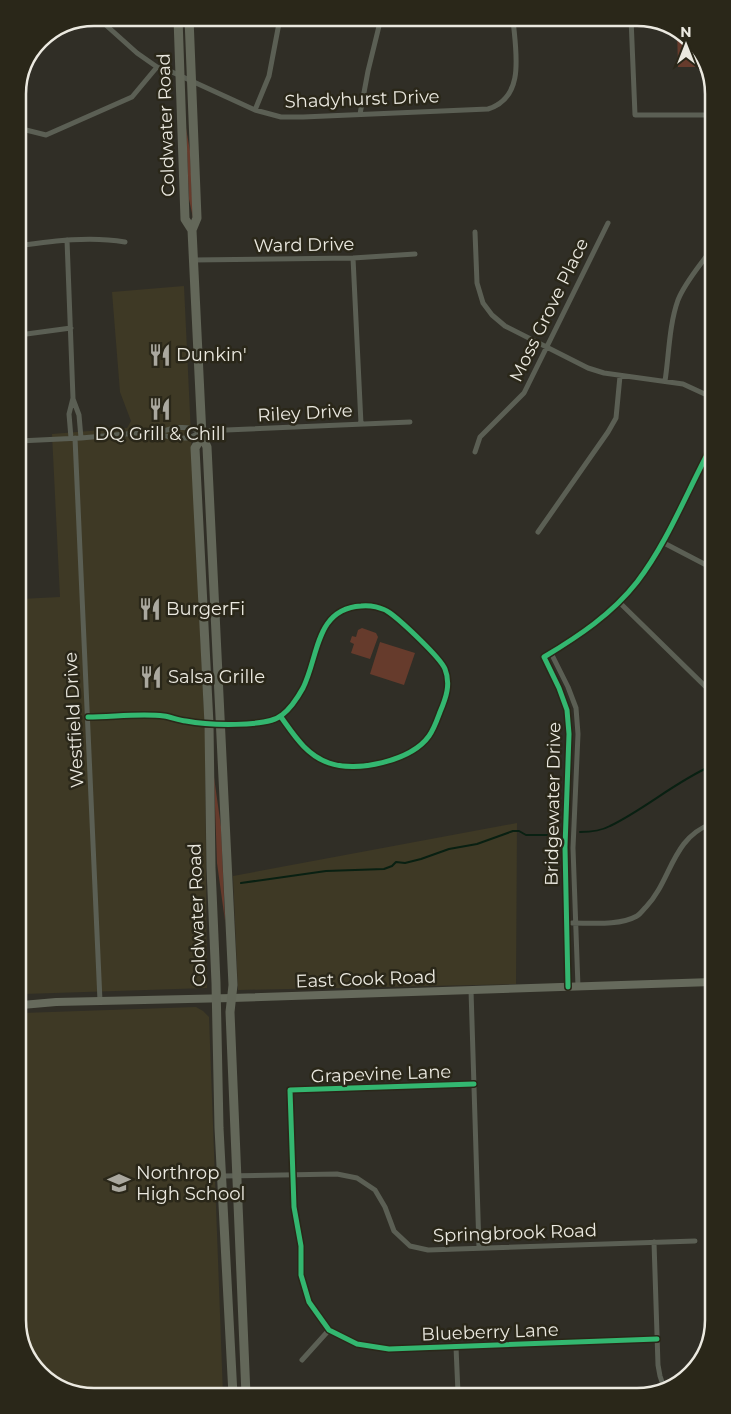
<svg xmlns="http://www.w3.org/2000/svg" width="731" height="1414" font-family="Montserrat,sans-serif">
<style>
.built{fill:#3e3925}
.green{fill:#663b2c}
.lines{fill:none;stroke-linecap:round;stroke-linejoin:round}
.stream{stroke:#092012;stroke-width:2}
.minor{stroke:#5b5f54;stroke-width:5}
.secondary{stroke:#666a5c;stroke-width:8}
.primary{stroke:#636759;stroke-width:9}
.cycleway-casing{stroke:#2a2719;stroke-width:8}
.cycleway{stroke:#33b770;stroke-width:5}
.labels{text-anchor:middle;stroke-width:5;stroke-linejoin:round;paint-order:stroke}
.street-label{font-size:18px;fill:#ebe9e0;stroke:#2a2719}
.poi-label{font-size:18px;fill:#ebe9e0;stroke:#2a2719;text-anchor:start}
.rim{fill:none;stroke:#ebe9e0;stroke-width:2.5}
</style>
<rect width="100%" height="100%" fill="#302e26"/>
<path class="built" d="M184,286L205,733L207,988L24,994L22,957L20,599L60,597L52,434L127,428L131,421L120,392L112,292Z
M517,823L516,984L238,990L233,876Z
M711,878L712,971H711L708,882Z
M196,1007L203,1011L209,1017L223,1395L89,1396L51,1383L23,1349L22,1013Z"/>
<path class="green" d="M677,30L680,31L708,65V67H678Z
M186,128L190,151L193,218L189,199Z
M362,628L376,633L378,637L370,659L351,653L354,644L350,642L352,636L356,637L358,630Z
M380,642L415,653L404,685L370,674Z
M214,777L221,827L225,921L217,863Z"/>
<g class="lines">
<path class="stream" d="M580,832C590,832 601,831 610,826C645,809 675,782 711,766
M241,883L326,871L384,869L392,866L396,862L405,863L421,859L449,849L477,844L513,831H519L526,835H556"/>
<path class="minor" d="M98,18L137,53L157,67L172,72L255,110L281,117H303L488,109C527,97 515,49 513,18
M631,18L635,115H708
M255,110L269,76L280,18
M360,114L368,71L381,18
M18,128L46,135L132,97L157,67
M475,232L477,283L483,303L492,315L505,326L588,368L604,373L683,384L709,396
M67,240L73,398L69,414L71,438
M18,246C54,241 89,236 125,242
M353,258L361,424
M193,260L353,258L415,254
M19,335L71,328
M665,381C669,355 669,325 678,300C685,283 698,268 708,254
M73,399L79,415L81,438
M157,433C174,427 184,425 202,431L410,422
M75,438L100,1001
M19,441L81,438L137,433H157L172,438H190L202,431
M475,452L480,437L524,393L608,223
M538,532L608,432L616,418L620,376
M662,542L710,567
M619,602L711,692
M551,653L568,687L576,708L578,734L573,848L578,987
M88,717C112,717 141,713 164,716C171,717 178,720 186,721C206,725 267,728 282,715C290,709 298,697 303,688C319,656 315,609 361,606C370,605 382,607 390,613C401,621 440,657 445,669C451,684 446,698 440,712C437,720 434,729 429,736C411,761 356,773 329,763C306,755 294,735 281,717
M572,923C592,923 619,926 637,916C640,914 643,910 646,907C671,881 672,838 711,824
M568,987L565,847L569,734L567,710L559,688L544,657C579,636 612,614 637,582C667,543 686,494 709,451
M471,990L479,1248
M474,1084L290,1090L294,1207L301,1246V1275L309,1302L329,1330L357,1344L389,1349L657,1339
M222,1176L337,1174L357,1178L375,1190L385,1207L394,1231L410,1246L428,1250L695,1241
M654,1242L658,1365L660,1376L665,1391
M456,1347L458,1393
M302,1360L329,1330"/>
<path class="secondary" d="M22,1005L56,1002L232,998L712,982"/>
<path class="primary" d="M178,18L185,219L192,230
M189,18L197,218L192,230L202,436L207,447L233,985L230,1012L246,1395
M202,436L195,448L209,724L211,868L216,983L219,1128L233,1395"/>
<defs>
<path id="cycleway" d="M88,717C112,717 141,713 164,716C171,717 178,720 186,721C206,725 267,728 282,715C290,709 298,697 303,688C319,656 315,609 361,606C370,605 382,607 390,613C401,621 440,657 445,669C451,684 446,698 440,712C437,720 434,729 429,736C411,761 356,773 329,763C306,755 294,735 281,717
M568,987L565,847L569,734L567,710L559,688L544,657C579,636 612,614 637,582C667,543 686,494 709,451
M474,1084L290,1090L294,1207L301,1246V1275L309,1302L329,1330L357,1344L389,1349L657,1339"/>
</defs>
<use href="#cycleway" class="cycleway-casing"/>
<use href="#cycleway" class="cycleway"/>
</g>
<defs>
<symbol id="restaurant-bare" viewBox="-9 -9 18 18"><path d="M-5-6h1v4h1v-4h1v4h1v-4h1v5L-1.5 .5V6h-2V.5L-5-1ZM5-6V6H3V1.5H1.5Q1.5-4 5-6Z" fill="#aaa89f" stroke="#2a2719" stroke-width="2.5" paint-order="stroke"/></symbol>
<symbol id="school-bare" viewBox="-9 -9 18 18"><path d="M0-5L7-2L0 1L-7-2ZM-4 1L0 2.5L4 1V4Q0 6-4 4Z" fill="#aaa89f" stroke="#2a2719" stroke-width="2.5" paint-order="stroke"/></symbol>
</defs>
<g fill-rule="evenodd">
<use href="#restaurant-bare" x="144" y="339" width="32" height="32"/>
<use href="#restaurant-bare" x="144" y="393" width="32" height="32"/>
<use href="#restaurant-bare" x="134" y="593" width="32" height="32"/>
<use href="#restaurant-bare" x="135" y="661" width="32" height="32"/>
<use href="#school-bare" x="103" y="1167" width="32" height="32"/>
</g>
<g class="labels">
<g class="street-label">
<text transform="translate(362 99) rotate(-2)" y="6">Shadyhurst Drive</text>
<text transform="translate(166 125) rotate(-92)" y="6">Coldwater Road</text>
<text transform="translate(304 245) rotate(-1)" y="6">Ward Drive</text>
<text transform="translate(549 310) rotate(-64)" y="6">Moss Grove Place</text>
<text transform="translate(305 413) rotate(-3)" y="6">Riley Drive</text>
<text transform="translate(74 720) rotate(-93)" y="6">Westfield Drive</text>
<text transform="translate(553 804) rotate(-89)" y="6">Bridgewater Drive</text>
<text transform="translate(197 915) rotate(-92)" y="6">Coldwater Road</text>
<text transform="translate(366 979) rotate(-2)" y="6">East Cook Road</text>
<text transform="translate(381 1074) rotate(-2)" y="6">Grapevine Lane</text>
<text transform="translate(515 1233) rotate(-2)" y="6">Springbrook Road</text>
<text transform="translate(490 1332) rotate(-2)" y="6">Blueberry Lane</text>
</g>
<g class="poi-label">
<text x="176" y="361">Dunkin'</text>
<text x="160" y="440" text-anchor="middle">DQ Grill &amp; Chill</text>
<text x="166" y="615">BurgerFi</text>
<text x="168" y="683">Salsa Grille</text>
<text x="136" y="1179">Northrop<tspan x="136" dy="21">High School</tspan></text>
</g>
</g>
<path d="M0 0H731V1414H0ZM94 26H637A68 68 0 0 1 705 94V1320A68 68 0 0 1 637 1388H94A68 68 0 0 1 26 1320V94A68 68 0 0 1 94 26Z" fill="#2a2719" fill-rule="evenodd"/>
<path class="rim" d="M94 26H637A68 68 0 0 1 705 94V1320A68 68 0 0 1 637 1388H94A68 68 0 0 1 26 1320V94A68 68 0 0 1 94 26Z"/>
<g transform="translate(686 45)" stroke="#2a2719" stroke-width="4" paint-order="stroke">
<path d="M0-4L9 19L0 12L-9 19Z" fill="#ebe9e0"/>
<text y="-8" font-size="14" font-weight="bold" text-anchor="middle" fill="#ebe9e0">N</text>
</g>
</svg>
